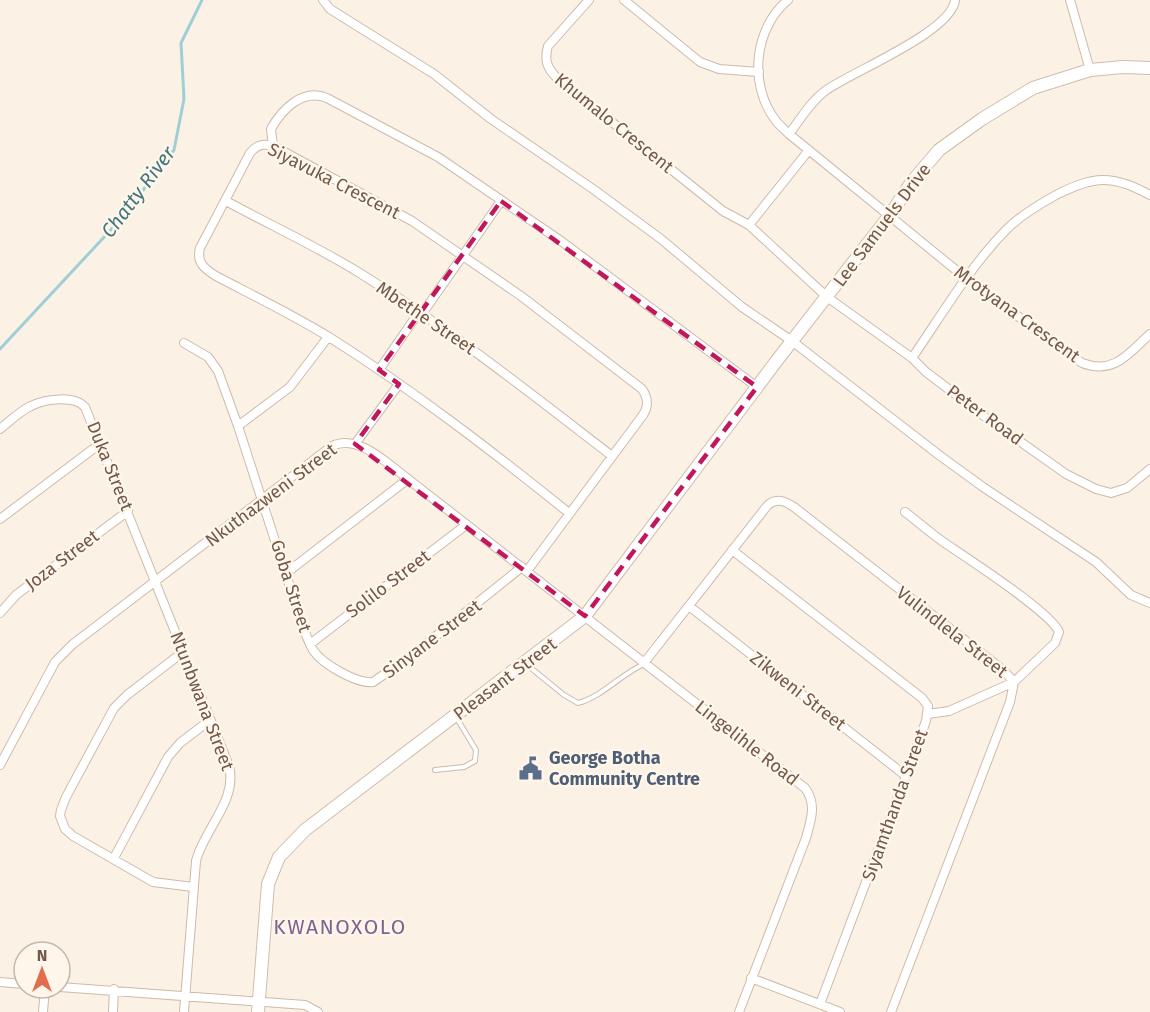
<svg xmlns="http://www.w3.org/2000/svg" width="1150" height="1012" font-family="'Fira Sans',sans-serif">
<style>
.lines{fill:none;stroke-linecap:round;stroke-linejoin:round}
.stream{stroke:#a0ced6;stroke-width:3}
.lane-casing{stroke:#cdbaab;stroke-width:6}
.street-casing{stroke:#cdbaab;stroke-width:10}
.secondary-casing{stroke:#d1bcac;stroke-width:14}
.lane{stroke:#fff;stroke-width:4}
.street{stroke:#fff;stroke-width:8}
.secondary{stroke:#fff;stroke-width:12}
.marked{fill:none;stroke:#c2185b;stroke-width:4.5;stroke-dasharray:12 8;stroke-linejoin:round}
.labels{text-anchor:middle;stroke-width:5;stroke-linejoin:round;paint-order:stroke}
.street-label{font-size:18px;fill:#73594b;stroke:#fef6eb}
.service-label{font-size:18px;font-weight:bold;fill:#4e5e75;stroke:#fef6eb;text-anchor:start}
.water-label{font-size:20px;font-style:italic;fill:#42767f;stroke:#fef6eb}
.quarter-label{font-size:21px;letter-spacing:1.5px;fill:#806390;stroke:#fef6eb}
</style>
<rect width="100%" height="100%" fill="#fbf2e5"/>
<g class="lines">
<path class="stream" d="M0,349L120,220L174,150L184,99L181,43L202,0"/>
<defs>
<path id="lane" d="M526,664L564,695L578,703C602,697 621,674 644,664
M435,770L464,767L475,761L476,750L456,717"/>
<path id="street" d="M323,0L330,9L434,74L491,119L593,189L661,239L742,307L792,341L939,455L983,487L1096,562L1131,595L1150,603
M589,0L548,46C544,60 547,68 557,78L723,211L749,225L827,297L912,358L926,372L984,416L1066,474L1096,489L1111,493L1127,488L1150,469
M624,0L700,62L719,69L759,72
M788,0C754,28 748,85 776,121C779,125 785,130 789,134L967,279L1082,363C1114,375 1128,354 1150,334
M1070,0L1090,70
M789,134C800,120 810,102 825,91C851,72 952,32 955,0
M273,146L271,129C282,109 303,88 327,98L438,157L561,241L757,387
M226,201C270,225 316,246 358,272C447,327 530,393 612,456
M749,225L809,150
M422,314L501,201
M184,343L208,357L218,371L238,426L299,615C303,627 307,640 313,650C322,664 357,684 373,682L411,656L522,567
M912,358C941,316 971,265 1007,229C1021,215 1038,205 1056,195C1070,188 1087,180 1103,180C1120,180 1135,187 1150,195
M379,370L419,312
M238,426L290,387L328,337
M0,429C10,421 20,411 31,406C45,399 74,395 85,407L229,766C238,800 204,829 196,861L184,1012
M355,444L399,384
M905,512C917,521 929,532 942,541C965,557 1051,612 1059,632L1055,643L1014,682L949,711L928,714
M0,519L101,443
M732,550L922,698L928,706L926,721L906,776L820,1004
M527,571L643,415C649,406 648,398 642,389L521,296L412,221L277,148C266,143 258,143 250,153L200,248C196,263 205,269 216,276C254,296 293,315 329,337C413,390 492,451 569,513
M285,574L408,479
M689,606L906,776
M0,613L16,595L128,511
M310,644L466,525
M183,652L127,695L114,708L66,797L61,810L60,816L65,829L73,836L153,882L193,887
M644,663L767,506C776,497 785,501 794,507L1003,670L1014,682L1010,702L891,1012
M0,765L55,662L73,644L332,446C358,433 389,465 408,479L805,788C817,804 811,820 806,838L739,1012
M114,858L168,757L180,743L210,720
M751,978L840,1012
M0,982L24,984
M60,987L305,1005L318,1012
M43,1012L45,988
M113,1012L114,989"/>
<path id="secondary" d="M258,1012L268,884L279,857L305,830L585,616L778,359L890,215L911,183L939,150L982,119L1033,88L1090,70L1123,67L1150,68"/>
</defs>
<use href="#lane" class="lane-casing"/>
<use href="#street" class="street-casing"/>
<use href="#secondary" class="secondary-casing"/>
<use href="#lane" class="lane"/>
<use href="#street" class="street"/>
<use href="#secondary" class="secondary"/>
</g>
<path class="marked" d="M501,201L757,387L585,616L355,444L399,384L379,370Z"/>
<defs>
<symbol id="civic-bare" viewBox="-9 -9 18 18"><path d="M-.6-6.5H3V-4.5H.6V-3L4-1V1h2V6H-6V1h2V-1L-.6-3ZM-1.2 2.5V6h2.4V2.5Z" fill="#5c6f8a" stroke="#fef6eb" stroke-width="2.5" paint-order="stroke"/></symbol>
</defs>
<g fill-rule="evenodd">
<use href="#civic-bare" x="514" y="752" width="33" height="33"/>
</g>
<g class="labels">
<g class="street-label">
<text transform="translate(614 123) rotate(39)" y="6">Khumalo Crescent</text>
<text transform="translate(334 181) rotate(27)" y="6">Siyavuka Crescent</text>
<text transform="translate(882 225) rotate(-53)" y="6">Lee Samuels Drive</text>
<text transform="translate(1017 314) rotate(36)" y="6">Mrotyana Crescent</text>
<text transform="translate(426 318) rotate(34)" y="6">Mbethe Street</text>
<text transform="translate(985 415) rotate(36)" y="6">Peter Road</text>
<text transform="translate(110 466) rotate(68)" y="6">Duka Street</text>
<text transform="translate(271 495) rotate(-37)" y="6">Nkuthazweni Street</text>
<text transform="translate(62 560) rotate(-37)" y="6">Joza Street</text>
<text transform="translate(388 584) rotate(-37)" y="6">Solilo Street</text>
<text transform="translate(291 586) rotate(72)" y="6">Goba Street</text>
<text transform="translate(952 632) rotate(38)" y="6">Vulindlela Street</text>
<text transform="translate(432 639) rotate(-37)" y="6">Sinyane Street</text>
<text transform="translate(505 679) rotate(-37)" y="6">Pleasant Street</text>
<text transform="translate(798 691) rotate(38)" y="6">Zikweni Street</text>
<text transform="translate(202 701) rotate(69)" y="6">Ntunbwana Street</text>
<text transform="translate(747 743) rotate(38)" y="6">Lingelihle Road</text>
<text transform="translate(895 805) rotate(-70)" y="6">Siyamthanda Street</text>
</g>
<g class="service-label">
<text x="549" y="764">George Botha<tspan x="549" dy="21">Community Centre</tspan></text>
</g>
<g class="water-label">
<text transform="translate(138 192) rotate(-53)" y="7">Chatty River</text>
</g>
<g class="quarter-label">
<text x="340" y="934">KWANOXOLO</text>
</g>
</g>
<g transform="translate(42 970)"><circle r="28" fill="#fef6eb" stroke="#c6b7ab" stroke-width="1.5"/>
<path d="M0-4.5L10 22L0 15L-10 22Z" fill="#e16c4e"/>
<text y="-9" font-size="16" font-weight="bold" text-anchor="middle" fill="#73594b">N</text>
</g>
</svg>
